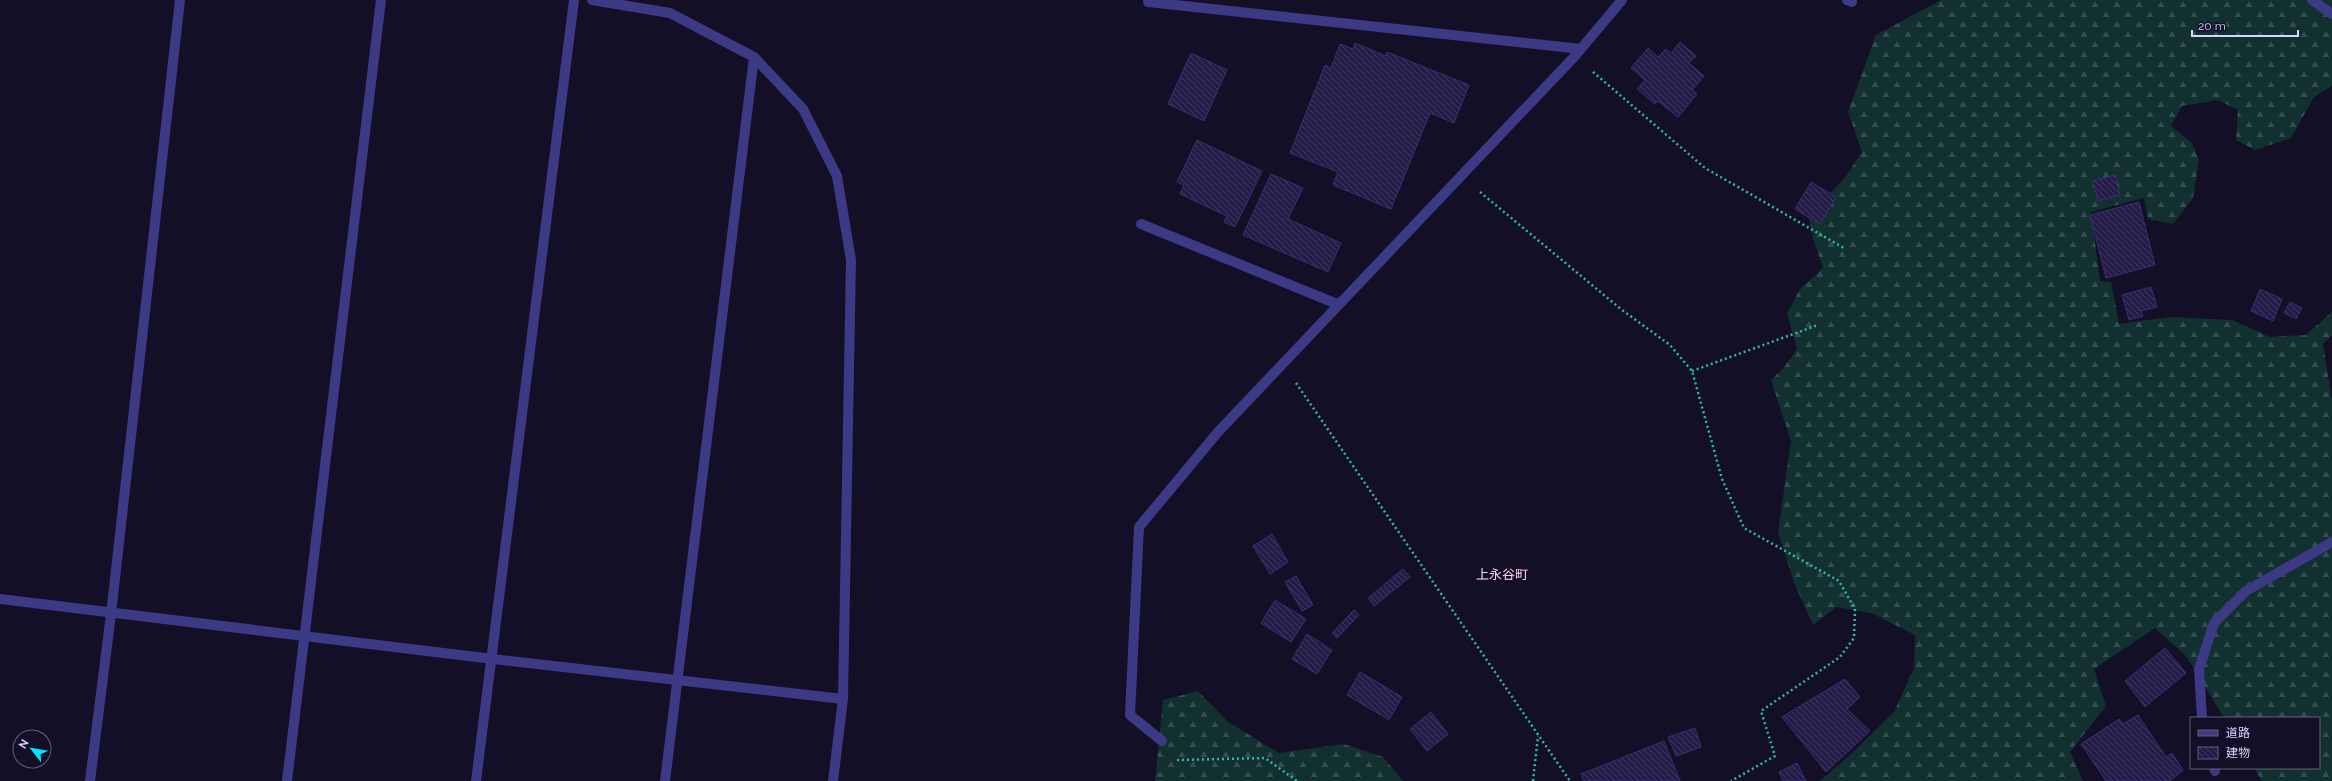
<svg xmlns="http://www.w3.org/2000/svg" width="2332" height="781" font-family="Raleway,'Noto Sans JP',sans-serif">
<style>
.forest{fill:url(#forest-firs)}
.building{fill:url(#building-back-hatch);stroke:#3b2d73}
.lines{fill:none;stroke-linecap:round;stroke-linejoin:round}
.path{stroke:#2fb8b0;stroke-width:2.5;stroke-dasharray:2 3;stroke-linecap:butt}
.minor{stroke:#3d3a85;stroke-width:10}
.labels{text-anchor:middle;stroke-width:3.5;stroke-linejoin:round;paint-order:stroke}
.neighbourhood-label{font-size:13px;fill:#ffd6f0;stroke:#130f26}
</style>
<defs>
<pattern id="forest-firs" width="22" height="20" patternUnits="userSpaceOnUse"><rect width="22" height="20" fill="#12302f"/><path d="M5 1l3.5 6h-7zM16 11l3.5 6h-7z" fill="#344d4e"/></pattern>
<pattern id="building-back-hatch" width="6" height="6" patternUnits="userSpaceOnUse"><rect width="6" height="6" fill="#241b47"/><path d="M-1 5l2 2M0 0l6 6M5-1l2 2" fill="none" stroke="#433b63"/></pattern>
</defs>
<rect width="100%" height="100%" fill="#130f26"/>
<path class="forest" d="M1941,0H2332V86L2314,97L2291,138L2255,150L2236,140L2238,110L2218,100L2182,106L2171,126L2192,143L2199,160L2193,198L2173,224L2148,219L2144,198L2091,212L2100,281L2111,282L2119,324L2170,317L2232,320L2270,337L2306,335L2332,312V335L2323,344L2332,401V781H2262L2254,768H2319V718H2224L2187,657L2155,628L2094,669L2106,706L2070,752L2083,781H1820L1852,753L1894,712L1914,668L1915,635L1871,613L1836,607L1813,625L1794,583L1778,532L1791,441L1771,380L1785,366L1797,349L1787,314L1800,289L1823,268L1813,239L1809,217L1846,176L1862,152L1848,112L1876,35Z
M1198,691L1228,722L1279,753L1344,744L1383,757L1403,781H1155L1163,700Z"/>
<path class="building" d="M1680,42L1696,56L1689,63L1704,76L1692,90L1697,94L1678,117L1658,101L1655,104L1637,89L1645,80L1631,68L1648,48L1658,57L1666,49L1671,53Z
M1355,43L1386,56L1387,52L1469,85L1454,123L1430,113L1391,209L1333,185L1338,172L1290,153L1325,65L1331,68L1340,44L1353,49Z
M1191,53L1227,70L1204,121L1168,104Z
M1197,140L1262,171L1235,227L1224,222L1227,216L1180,194L1184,185L1177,182Z
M1271,174L1303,188L1288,219L1341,243L1328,272L1243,235Z
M2115,175L2120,195L2098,201L2093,181Z
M1811,182L1836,197L1820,224L1795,209Z
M2139,202L2155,265L2106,278L2090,215Z
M2151,287L2157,307L2141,311L2143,316L2129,320L2122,295Z
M2260,289L2282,299L2273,321L2251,311Z
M2290,302L2302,308L2296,319L2284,313Z
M1272,534L1288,562L1270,574L1253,546Z
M1403,569L1410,577L1374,606L1368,598Z
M1296,576L1313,605L1302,611L1285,582Z
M1275,600L1306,619L1291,642L1261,623Z
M1354,610L1359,615L1337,638L1332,633Z
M1307,634L1332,650L1317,674L1292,659Z
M2165,648L2186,673L2145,707L2125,681Z
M1360,672L1402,697L1389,720L1347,695Z
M1845,679L1860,697L1847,709L1870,731L1826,772L1782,717Z
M1431,712L1448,734L1427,751L1410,729Z
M2138,715L2166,757L2172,753L2183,770L2170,781H2106L2081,744L2119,719L2123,724Z
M1695,728L1701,747L1676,756L1668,737Z
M1664,741L1680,781H1584L1581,774Z
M1797,763L1806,781H1783L1779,772Z"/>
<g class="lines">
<path class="path" d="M1593,72L1705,168L1844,248
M1480,192L1622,310L1670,345L1692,371L1722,479L1744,528L1839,581L1855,609L1854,638L1840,657L1761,711L1775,756L1731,781
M1692,371L1818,325
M1296,383L1570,781
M1177,760L1265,758L1297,781
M1533,781L1538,736"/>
<path class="minor" d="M592,0L670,13L754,57L803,109L837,176L851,260L843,699L833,781
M1847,0L1852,2
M2312,0L2332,14
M1148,2L1581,49
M1141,224L1337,304
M0,599L493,659L843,699
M2202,718L2199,669L2214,623L2246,591L2332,542
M1162,741L1130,715L1139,527L1218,432L1575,56L1622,0
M2214,768L2215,771
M90,781L111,614L180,0
M287,781L381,0
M476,781L574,0
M665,781L754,57"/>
</g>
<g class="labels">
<g class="neighbourhood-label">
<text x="1502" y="579">上永谷町</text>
</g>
</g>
<rect x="2190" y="717" width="130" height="52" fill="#130f26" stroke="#625e7d"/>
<rect x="2198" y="730" width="20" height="6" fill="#3d3a85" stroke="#625e7d"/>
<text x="2226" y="737" font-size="12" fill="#d9d4ff">道路</text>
<rect x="2198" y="747" width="20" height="12" fill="url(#building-back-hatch)" stroke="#625e7d"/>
<text x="2226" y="757" font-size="12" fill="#d9d4ff">建物</text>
<g transform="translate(32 749) rotate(301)"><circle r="19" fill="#130f26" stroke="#625e7d"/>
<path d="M0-3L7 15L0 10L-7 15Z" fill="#00e5ff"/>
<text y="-6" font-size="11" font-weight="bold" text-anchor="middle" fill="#d9d4ff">N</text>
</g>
<path d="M2192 30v6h106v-6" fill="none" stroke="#d9d4ff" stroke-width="2"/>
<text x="2198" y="30" font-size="12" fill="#d9d4ff" stroke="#130f26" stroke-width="3" paint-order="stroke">20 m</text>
</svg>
